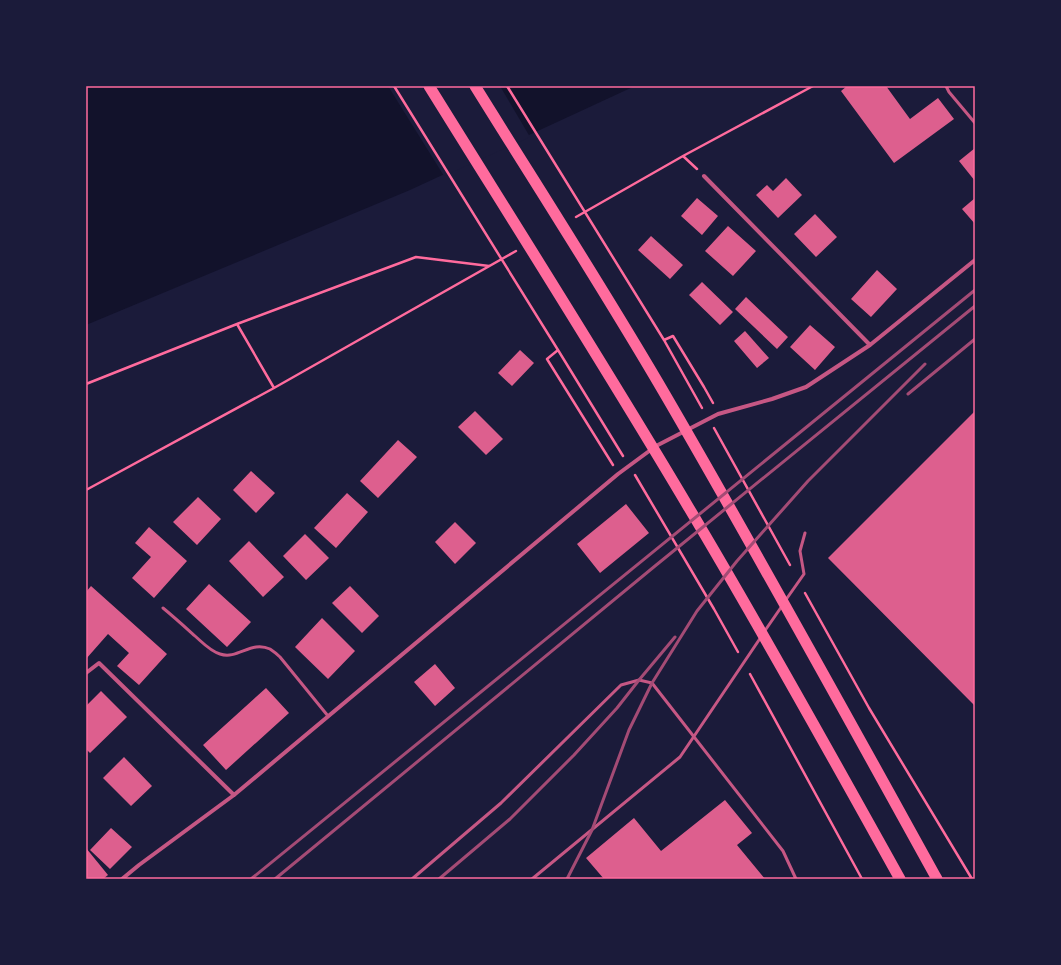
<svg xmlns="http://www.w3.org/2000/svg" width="1061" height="965" font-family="'PT Sans',sans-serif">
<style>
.water{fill:#12122b}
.pier{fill:#1b1b3a}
.building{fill:#dd5f8e}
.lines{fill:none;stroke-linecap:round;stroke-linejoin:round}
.path{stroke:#ff6b9d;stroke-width:2.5}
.service{stroke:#c65784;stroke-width:3}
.minor{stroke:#c65784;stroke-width:4}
.trunk{stroke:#ff6b9d;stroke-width:11}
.rail{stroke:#a44b75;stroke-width:3}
.neatline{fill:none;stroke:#ff6b9d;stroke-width:1.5}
</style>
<rect width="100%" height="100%" fill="#1b1b3a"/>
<path class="water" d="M86,86H635L410,190L86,325Z"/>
<path class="pier" d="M388,86H500L530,137L444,176Z"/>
<path class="building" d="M847,86H886L910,119L938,98L954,119L894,163L841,91Z
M975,148V181L959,161Z
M786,178L802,195L778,218L756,195L767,185L773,191Z
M697,198L718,216L702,235L681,216Z
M975,198V224L962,209Z
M815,214L837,237L816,257L794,234Z
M728,226L756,251L733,276L705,251Z
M651,236L683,265L670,279L638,250Z
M877,270L897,289L871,317L851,299Z
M702,282L733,312L720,325L689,295Z
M746,297L788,337L777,349L735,309Z
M810,325L835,347L815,370L790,347Z
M745,331L769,358L757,368L734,341Z
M520,350L534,363L512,386L498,373Z
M475,411L503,439L486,455L458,427Z
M975,411V706L828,558Z
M398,440L417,457L378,498L360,481Z
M251,471L275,493L256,513L233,490Z
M347,493L368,512L336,548L314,528Z
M198,497L221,519L197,545L173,522Z
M626,504L649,533L600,573L577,544Z
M455,522L476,543L455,564L435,542Z
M149,527L187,561L154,598L132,578L151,557L135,543Z
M305,534L329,558L306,580L283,556Z
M249,541L284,577L263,597L229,561Z
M209,584L251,622L227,647L186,609Z
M91,586L167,654L139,685L117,666L129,653L108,634L86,659V592Z
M350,586L379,616L362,633L332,603Z
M322,618L355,651L328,679L295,647Z
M435,664L455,688L435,706L414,682Z
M266,688L289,713L226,770L203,745Z
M101,691L127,717L90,753L86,749V706Z
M124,757L152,786L131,806L103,778Z
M725,800L752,833L737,845L765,879H604L586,858L634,818L661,851Z
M111,828L132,847L110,869L90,850Z
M86,848L108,875L103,879H86Z"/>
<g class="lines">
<path class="path" d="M394,86L558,350L623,456
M507,86L664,340L702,408
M683,156L697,169
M576,217L683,156L813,86
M237,324L274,388
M664,340L673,336L704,387L713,403
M558,350L547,359L613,465
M86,384L237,324L416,257L489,266
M714,428L790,565
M635,475L714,609L738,652
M86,490L274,388L516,251
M805,593L869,708L972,879
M750,674L862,879"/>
<path class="service" d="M946,86L949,92L975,123
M785,601L804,574L800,551L805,533
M163,608C174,617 185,627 195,636C203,643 210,651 220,654C238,660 251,640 270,649C273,651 277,654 280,657L328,716
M764,632L782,606
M412,879L501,803L621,685L639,680L652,683L783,851L796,879
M532,879L680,757L761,637"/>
<path class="minor" d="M704,176L870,345
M86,673L99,663L234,795
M122,879L139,865L234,795L618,474L656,446L718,414L772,399L806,387L870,345L975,260"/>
<path class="trunk" d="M429,86C516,226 605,366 689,508C762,630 831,755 900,879
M475,86C539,189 605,291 666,396C759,556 848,718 937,879"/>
<path class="rail" d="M908,394L975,339
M251,879L975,290
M275,879L655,566L975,306
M439,879L510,819L574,755L617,708L639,680L675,637
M567,879L592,830L629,730L652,683L697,611L737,561L808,481L925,364"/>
</g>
<rect width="1061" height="965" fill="none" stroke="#1b1b3a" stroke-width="174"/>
<rect x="87" y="87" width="887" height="791" class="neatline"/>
</svg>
